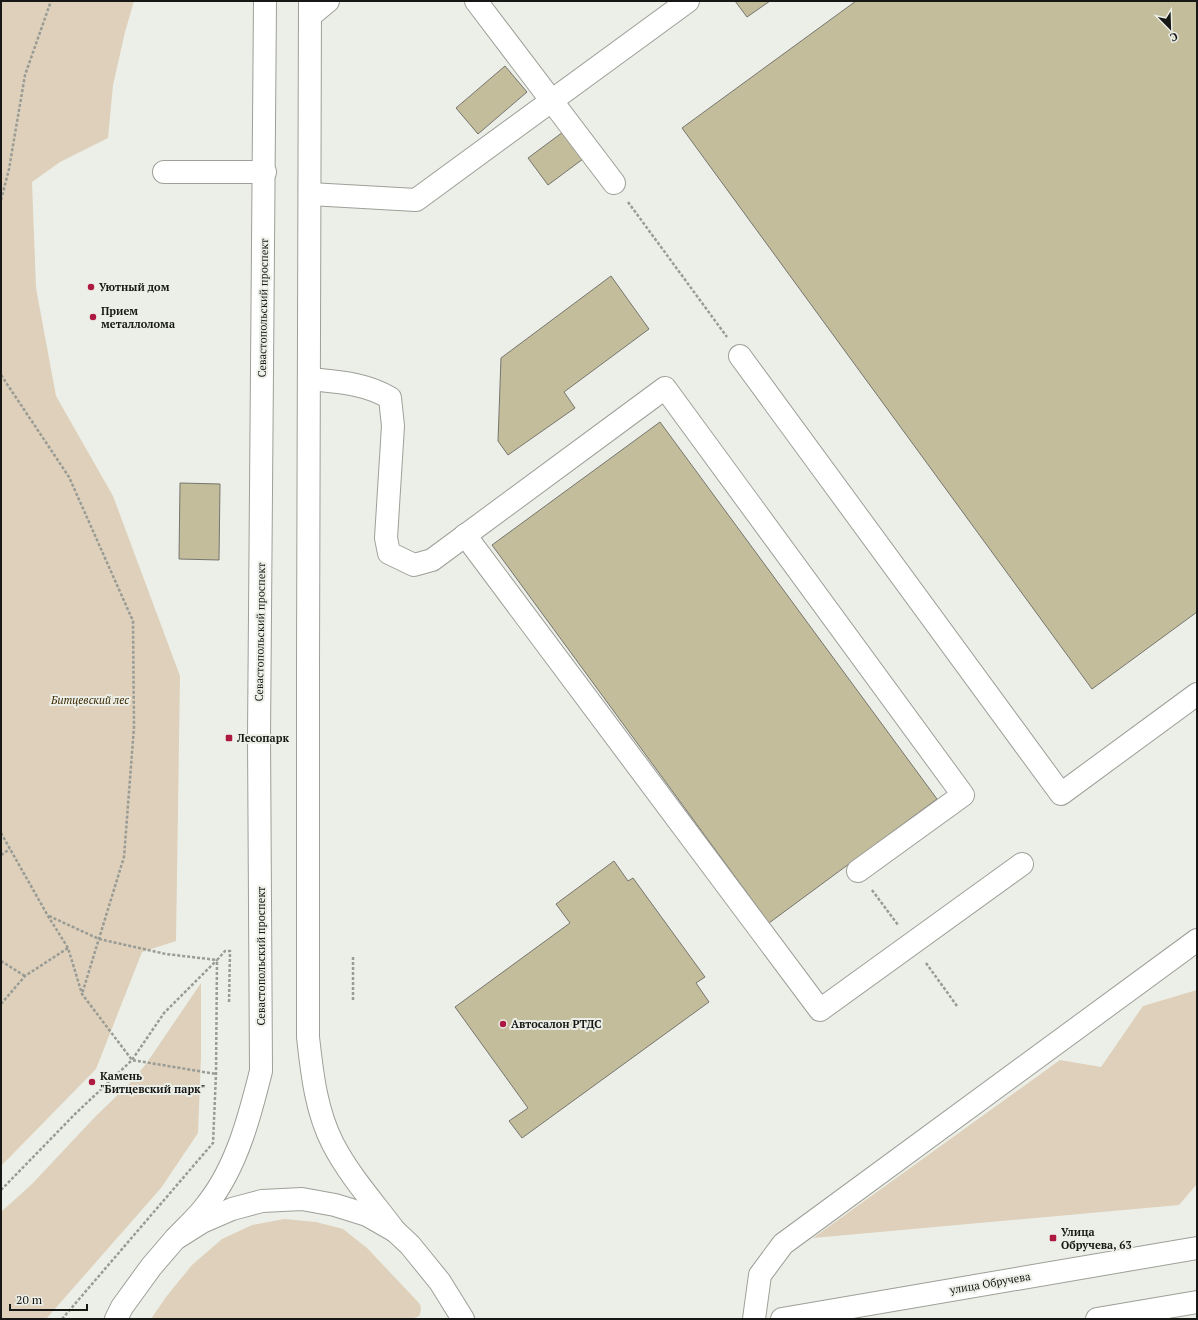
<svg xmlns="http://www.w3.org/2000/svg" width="1198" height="1320" font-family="'PT Serif',serif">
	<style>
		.green { fill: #ded0ba }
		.building { fill: #c3bd9c; stroke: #76756e }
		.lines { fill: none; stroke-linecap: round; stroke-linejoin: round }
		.minor-casing { stroke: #9d9f98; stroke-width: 24 }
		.major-casing { stroke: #9d9f98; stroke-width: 24 }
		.path { stroke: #999b95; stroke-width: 2.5; stroke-dasharray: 3 2; stroke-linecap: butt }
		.minor { stroke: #fff; stroke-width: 22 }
		.major { stroke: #fff; stroke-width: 22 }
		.poi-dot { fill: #ad1941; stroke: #ecefe7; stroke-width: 1.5 }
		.labels { text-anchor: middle; stroke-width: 4; stroke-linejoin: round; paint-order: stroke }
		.poi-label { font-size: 11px; font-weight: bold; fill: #171815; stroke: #ecefe7; text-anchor: start }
		.street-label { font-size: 11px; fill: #171815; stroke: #ecefe7 }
		.park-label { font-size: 11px; font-style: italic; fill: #3c2701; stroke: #ecefe7 }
	</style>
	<rect width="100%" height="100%" fill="#ecefe7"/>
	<g class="green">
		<polygon points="1,1 134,1 125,32 113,85 108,138 60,162 32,182 36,288 56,396 113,496 180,676 176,941 142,952 96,1069 1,1166"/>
		<polygon points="201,983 201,1057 198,1133 161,1188 46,1319 1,1319 1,1212 32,1184 94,1118 133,1080 146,1064"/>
		<polygon points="1197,990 1197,1184 1179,1205 813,1238 1060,1060 1101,1067 1143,1006"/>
		<path d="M284,1219L316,1222L343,1229L367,1248L419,1303C422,1308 421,1311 419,1316L412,1319H151L166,1297L192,1265L222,1239L252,1225Z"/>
	</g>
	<g class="building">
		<polygon points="735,1 770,1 747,17"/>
		<polygon points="856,1 1197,1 1197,612 1092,689 682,128"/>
		<polygon points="505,66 527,92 478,134 456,108"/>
		<polygon points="563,132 583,159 548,185 528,158"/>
		<polygon points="611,276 649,329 564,392 575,408 508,455 498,441 501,358"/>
		<polygon points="660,422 937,799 769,923 492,545"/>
		<polygon points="180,483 220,484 219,560 179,559"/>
		<polygon points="614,861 628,881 633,878 705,977 696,983 709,1002 522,1138 509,1121 528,1108 455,1007 570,923 556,904"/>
	</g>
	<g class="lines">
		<g class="minor-casing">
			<g id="minor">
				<polyline points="476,1 614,183"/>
				<polyline points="310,16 328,1"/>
				<polyline points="164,172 265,172"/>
				<polyline points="310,194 416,200 688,1"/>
				<polyline points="740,356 1061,794 1197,694"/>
				<path d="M310,379C338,382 365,383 390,398L393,426L386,538L389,553L414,565L432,560L665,388L963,795L858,871"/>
				<polyline points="465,535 820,1010 1022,864"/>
				<polyline points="754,1319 760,1275 783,1244 1197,940"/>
			</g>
		</g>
		<g class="major-casing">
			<g id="major">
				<path d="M310,1L308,663V1037C312,1073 316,1111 333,1144C349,1175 374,1203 395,1231"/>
				<path d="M175,1239C186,1227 199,1216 208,1203C237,1166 250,1115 261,1071L259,736L265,1"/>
				<polyline points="116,1319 122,1307 151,1267 175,1239 202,1222 232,1209 262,1201 302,1199 335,1205 367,1215 395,1231 410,1245 440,1282 463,1319"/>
				<polyline points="782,1319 1197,1248"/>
				<polyline points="1097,1319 1197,1302"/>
			</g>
		</g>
		<g class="path">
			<polyline points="1,200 9,169 25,75 51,1"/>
			<polyline points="628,202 727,337"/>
			<polyline points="1,375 69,477 133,621 134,727 124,857 82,994"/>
			<polyline points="1,833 48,916 68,948 82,994 132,1060 216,1074"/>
			<polyline points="1,855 10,849"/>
			<polyline points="872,890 898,925"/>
			<polyline points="49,916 99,939 166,954 217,960"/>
			<polyline points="353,957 353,1002"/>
			<polyline points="1,961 25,976"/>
			<polyline points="926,963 957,1006"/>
			<polyline points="1,1004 25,976 68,948"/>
			<polyline points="1,1190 74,1115 132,1060 164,1013 217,960"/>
			<polyline points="62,1319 213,1143 216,1074 217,960 225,951 230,951 229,1004"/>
		</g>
		<use href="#minor" class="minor"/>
		<use href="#major" class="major"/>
	</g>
	<g class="poi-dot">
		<circle cx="91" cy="287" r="4"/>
		<circle cx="93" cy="317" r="4"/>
		<rect x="225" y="734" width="8" height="8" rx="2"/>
		<circle cx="503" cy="1024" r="4"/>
		<circle cx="92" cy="1082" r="4"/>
		<rect x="1049" y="1234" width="8" height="8" rx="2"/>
	</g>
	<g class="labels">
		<g class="poi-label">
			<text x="99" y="291">Уютный дом</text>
			<text x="101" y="315">Прием<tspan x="101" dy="13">металлолома</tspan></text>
			<text x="237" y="742">Лесопарк</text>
			<text x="511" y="1028">Автосалон РТДС</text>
			<text x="100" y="1080">Камень<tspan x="100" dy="13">"Битцевский парк"</tspan></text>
			<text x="1061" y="1236">Улица<tspan x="1061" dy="13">Обручева, 63</tspan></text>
		</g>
		<g class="street-label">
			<text transform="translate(263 308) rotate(-89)" y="4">Севастопольский проспект</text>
			<text transform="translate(260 632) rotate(-89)" y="4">Севастопольский проспект</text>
			<text transform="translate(261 956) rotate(-90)" y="4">Севастопольский проспект</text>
			<text transform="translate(990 1283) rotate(-10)" y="4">улица Обручева</text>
		</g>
		<g class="park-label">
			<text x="90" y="704">Битцевский лес</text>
		</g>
	</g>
	<rect width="1198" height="1320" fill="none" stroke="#171815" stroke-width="4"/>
	<g transform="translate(1170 28) rotate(157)" stroke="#ecefe7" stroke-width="3" paint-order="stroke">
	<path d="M0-3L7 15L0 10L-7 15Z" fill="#171815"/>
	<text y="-6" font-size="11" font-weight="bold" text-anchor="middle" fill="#171815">С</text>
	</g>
	<path d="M10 1304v6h77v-6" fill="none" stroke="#171815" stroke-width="2"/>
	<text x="16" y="1304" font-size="12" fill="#171815" stroke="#ecefe7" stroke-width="3" paint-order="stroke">20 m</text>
</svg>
